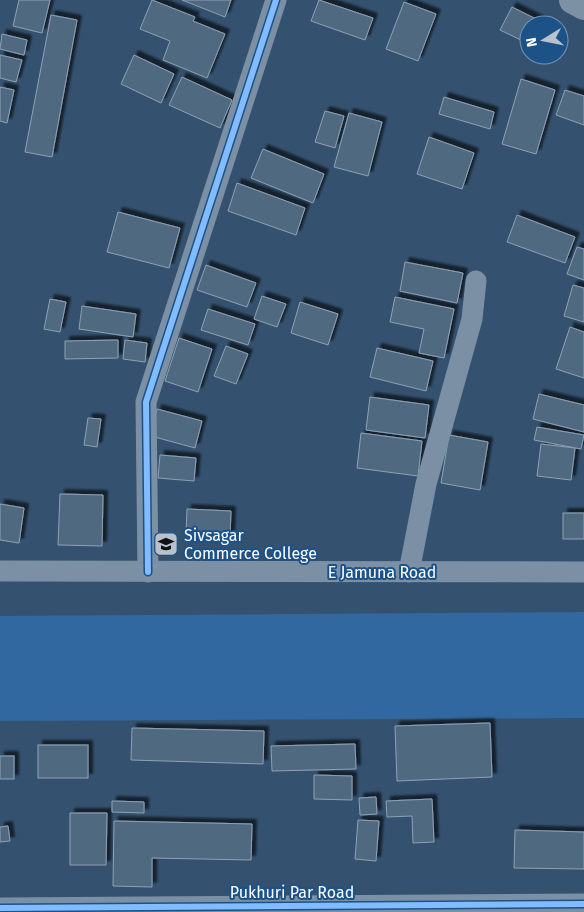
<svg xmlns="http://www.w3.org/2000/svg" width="584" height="912" font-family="'Fira Sans',sans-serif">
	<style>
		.green { fill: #30689f }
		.building { fill: #506980; stroke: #8fa1b3; filter: url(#shadow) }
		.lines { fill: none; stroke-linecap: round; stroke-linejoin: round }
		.minor { stroke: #7b90a5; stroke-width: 21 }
		.highway { stroke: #7c91a4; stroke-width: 28 }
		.cycleway-casing { stroke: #1c5288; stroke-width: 9 }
		.cycleway { stroke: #80bcff; stroke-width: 6 }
		.labels { text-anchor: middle; stroke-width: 4; stroke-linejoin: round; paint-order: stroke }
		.poi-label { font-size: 16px; fill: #fff; stroke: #1c5288; text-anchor: start }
		.street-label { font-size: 16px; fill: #fff; stroke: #1c5288 }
	</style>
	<defs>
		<filter id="shadow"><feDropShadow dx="4.5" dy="-4.5" stdDeviation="1" flood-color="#0009"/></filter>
	</defs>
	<rect width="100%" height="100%" fill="#345270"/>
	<polygon class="green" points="584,612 584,718 0,721 0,616"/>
	<g class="building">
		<polygon points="19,0 50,0 42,33 13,26"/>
		<polygon points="152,0 195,17 193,21 225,34 207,78 163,60 170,41 140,29"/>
		<polygon points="182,0 231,0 225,17"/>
		<polygon points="319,0 373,18 365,40 311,21"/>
		<polygon points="404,2 436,14 418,61 386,49"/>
		<polygon points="512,7 548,25 529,25 529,44 500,30"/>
		<polygon points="51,15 77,20 52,157 25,152"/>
		<polygon points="2,34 27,40 24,55 0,49"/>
		<polygon points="0,55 22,60 16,82 0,78"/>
		<polygon points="134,55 174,74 161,103 121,84"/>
		<polygon points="182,77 232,100 220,128 169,105"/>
		<polygon points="521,79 555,90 536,154 502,144"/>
		<polygon points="0,87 14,90 7,123 0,121"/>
		<polygon points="565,90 584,96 584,125 556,115"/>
		<polygon points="444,97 494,112 490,129 439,114"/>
		<polygon points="325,111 344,116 335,148 315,142"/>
		<polygon points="349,113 382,122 368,176 334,167"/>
		<polygon points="429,137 474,153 462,189 417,174"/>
		<polygon points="263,149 324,174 313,203 251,178"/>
		<polygon points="237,183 305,208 296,235 228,211"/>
		<polygon points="118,212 180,228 169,268 107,252"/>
		<polygon points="517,215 575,237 565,263 507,242"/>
		<polygon points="577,247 584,249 584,280 567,274"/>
		<polygon points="405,262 463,273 457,303 400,291"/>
		<polygon points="206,265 256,283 247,307 197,290"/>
		<polygon points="573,285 584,288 584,322 564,316"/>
		<polygon points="262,296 286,304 277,327 254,319"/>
		<polygon points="395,297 454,309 444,358 419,353 424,329 390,322"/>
		<polygon points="50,299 66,302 60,332 44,329"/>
		<polygon points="300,302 338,314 328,345 291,333"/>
		<polygon points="82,306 136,314 133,337 79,329"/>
		<polygon points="208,309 255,324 248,345 201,330"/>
		<polygon points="570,327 584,332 584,378 556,369"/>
		<polygon points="179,338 212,349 198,392 165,381"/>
		<polygon points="118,340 118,358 65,359 65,341"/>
		<polygon points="125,340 147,343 145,362 123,359"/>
		<polygon points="226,346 248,354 236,384 214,376"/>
		<polygon points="377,348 433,361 426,391 370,377"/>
		<polygon points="539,394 584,405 584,432 533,419"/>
		<polygon points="370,397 429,405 425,438 366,430"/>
		<polygon points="157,409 202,421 195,448 151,436"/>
		<polygon points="88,418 101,419 97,447 84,445"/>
		<polygon points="537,427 584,435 581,449 534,440"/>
		<polygon points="361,433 422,441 418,476 357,468"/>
		<polygon points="449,435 488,442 480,490 441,483"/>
		<polygon points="541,444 575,448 571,480 537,476"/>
		<polygon points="160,455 196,458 194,481 158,478"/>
		<polygon points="60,494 103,495 102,546 58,545"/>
		<polygon points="0,504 24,508 19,543 0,540"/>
		<polygon points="187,509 231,511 230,536 186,534"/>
		<rect x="563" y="513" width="21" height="26"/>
		<polygon points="490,723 492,777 397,781 395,726"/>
		<polygon points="132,728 264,731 263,764 131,760"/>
		<polygon points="355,744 356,769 272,771 271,746"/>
		<rect x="38" y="745" width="50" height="33"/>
		<rect x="0" y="756" width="14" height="23"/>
		<polygon points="314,775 352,776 352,800 314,799"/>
		<polygon points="376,797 377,814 360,815 359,798"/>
		<polygon points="432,799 434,842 413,843 412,816 387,817 386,801"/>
		<polygon points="112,801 144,802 144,813 112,812"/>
		<polygon points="70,813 107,813 106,865 70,865"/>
		<polygon points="358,820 379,821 376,861 355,859"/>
		<polygon points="114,821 252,824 251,860 152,858 152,887 113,886"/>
		<polygon points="8,826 10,841 0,842 0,827"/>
		<polygon points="515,830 584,832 584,869 514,868"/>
	</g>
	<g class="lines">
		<g class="minor">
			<polyline points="0,571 584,572"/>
			<polyline points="148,572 146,402 276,0"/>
			<polyline points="409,572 426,484 472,319 476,281"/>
			<polyline points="0,908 584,904"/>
		</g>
		<polyline class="highway" points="573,0 584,6"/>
		<g class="cycleway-casing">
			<g id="cycleway">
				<polyline points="148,572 146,402 276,0"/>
				<polyline points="0,908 584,904"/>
			</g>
		</g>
		<use href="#cycleway" class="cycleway"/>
	</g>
	<defs>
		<g id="school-square" transform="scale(1.25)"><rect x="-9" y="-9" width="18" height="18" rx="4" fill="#b8c2cd" stroke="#1c5288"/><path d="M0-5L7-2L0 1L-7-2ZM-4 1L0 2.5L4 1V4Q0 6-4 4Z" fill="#111"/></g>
	</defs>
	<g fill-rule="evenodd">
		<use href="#school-square" x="166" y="544"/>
	</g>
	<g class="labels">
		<g class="poi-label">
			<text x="184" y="541">Sivsagar<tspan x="184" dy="18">Commerce College</tspan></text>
		</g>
		<g class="street-label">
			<text x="382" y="578">E Jamuna Road</text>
			<text x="292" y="898">Pukhuri Par Road</text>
		</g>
	</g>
	<g transform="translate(544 40) rotate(260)"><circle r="24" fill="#1c5288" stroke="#7797b8"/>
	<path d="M0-4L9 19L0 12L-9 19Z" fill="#b8c2cd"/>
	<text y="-8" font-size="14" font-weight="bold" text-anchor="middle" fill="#ffffff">N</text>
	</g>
</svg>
